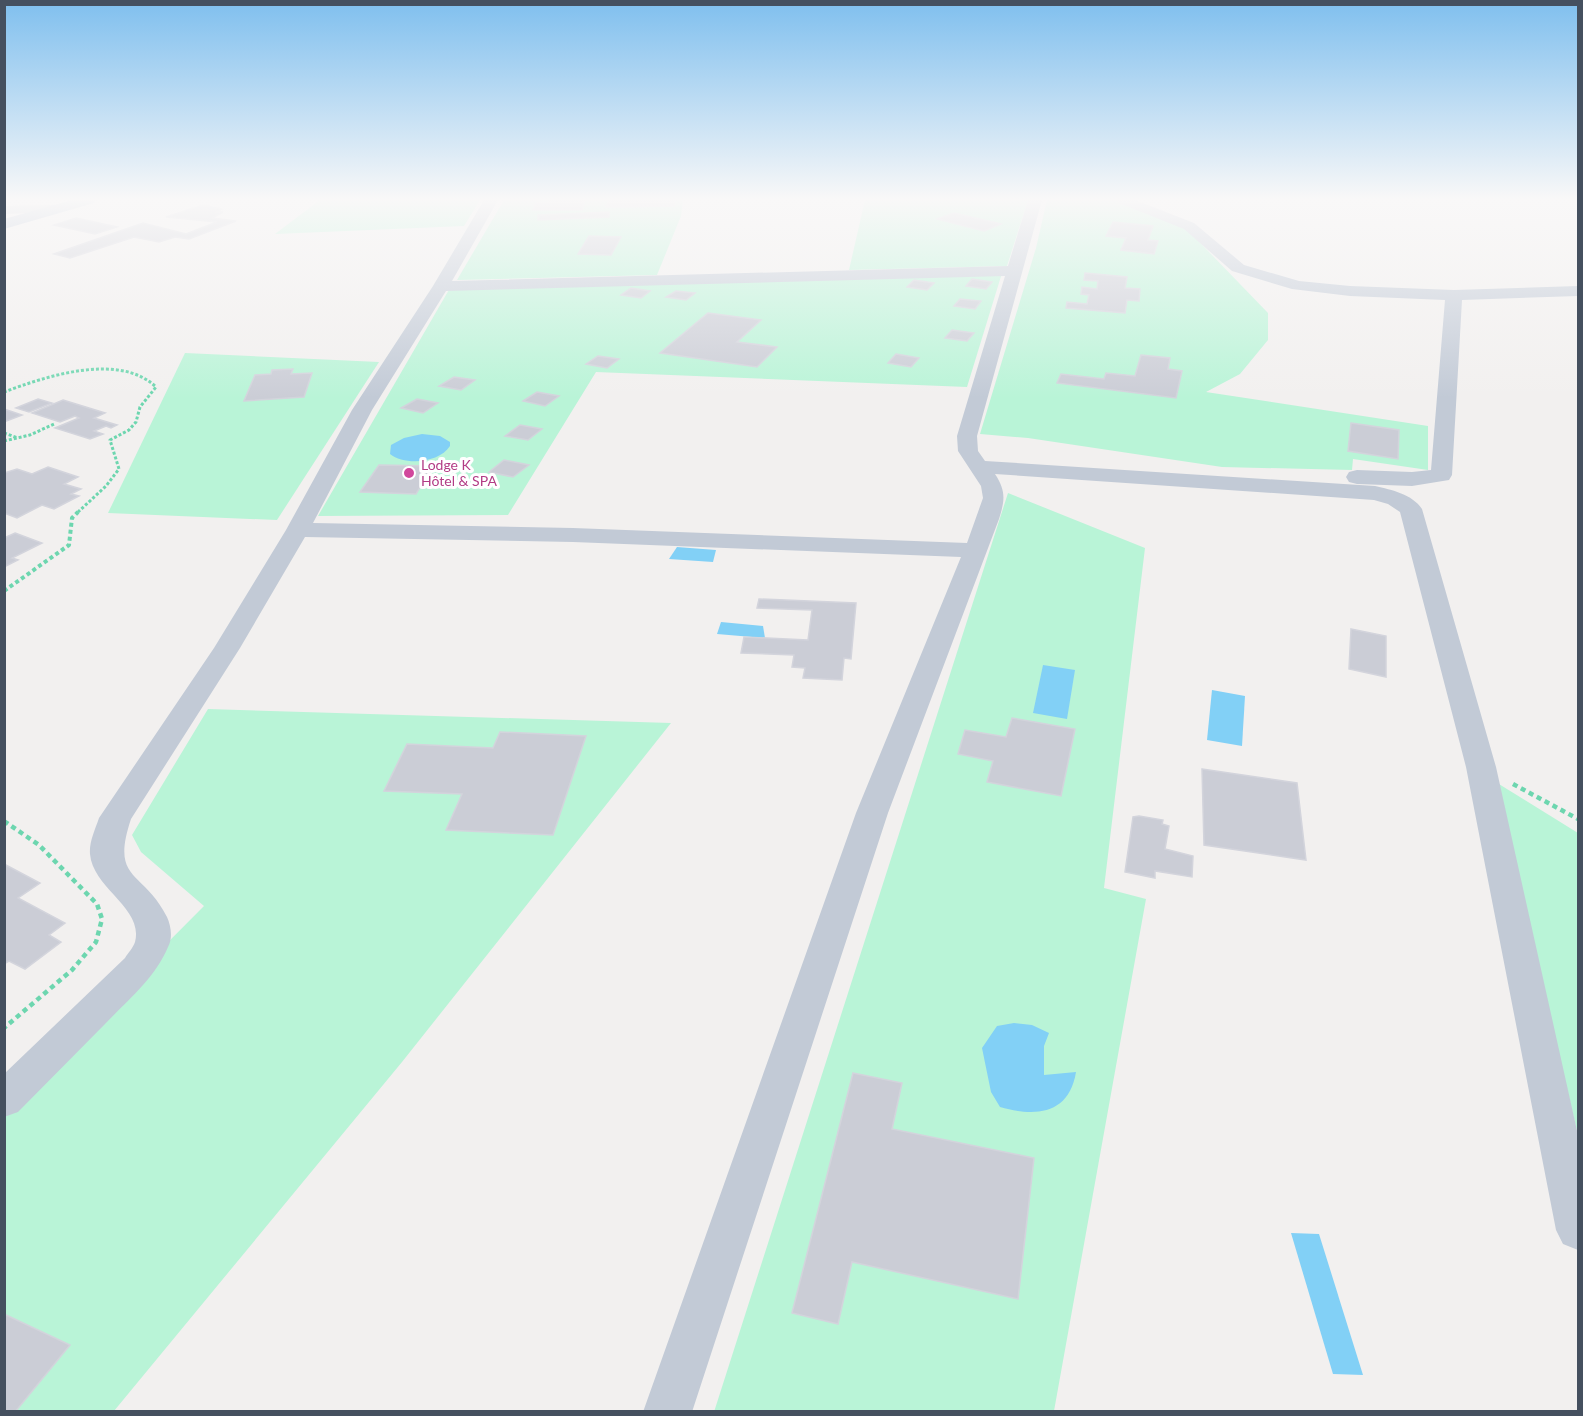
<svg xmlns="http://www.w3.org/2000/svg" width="1583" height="1416" font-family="Lato,sans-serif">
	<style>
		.green { fill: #b9f4d7 }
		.water { fill: #82d0f6 }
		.building { fill: #cbcdd6; stroke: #d3d4dc; stroke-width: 1.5 }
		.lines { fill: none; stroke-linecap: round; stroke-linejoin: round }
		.path-far2 { stroke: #6dd6af; stroke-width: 3; stroke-dasharray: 3 2; stroke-linecap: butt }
		.path-far1 { stroke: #6dd6af; stroke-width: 4; stroke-dasharray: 4 3; stroke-linecap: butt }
		.path { stroke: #6dd6af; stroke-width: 4.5; stroke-dasharray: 5 4; stroke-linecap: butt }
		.minor { fill: #c2cad6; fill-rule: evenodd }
		.major { fill: #acbbd1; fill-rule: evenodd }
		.hotel-dot { fill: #d1479c; stroke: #fff; stroke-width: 2 }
		.labels { text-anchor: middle; stroke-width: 6; stroke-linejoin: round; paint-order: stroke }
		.far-hotel-label { font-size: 14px; fill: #b23c85; stroke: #fff; text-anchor: start }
	</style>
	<rect width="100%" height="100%" fill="#f2f0ef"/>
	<g class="green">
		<polygon points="320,200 480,200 464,226 275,234"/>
		<polygon points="504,200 683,200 681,216 657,275 457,280"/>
		<polygon points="865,200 1028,200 1007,266 849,270"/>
		<polygon points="1047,200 1116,200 1181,223 1268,313 1268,340 1240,374 1206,392 1428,426 1428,470 1353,459 1352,470 1222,467 1028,438 980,434 1036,248"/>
		<polygon points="1002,273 967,387 596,372 508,515 318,516 450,288"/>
		<polygon points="185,353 379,362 277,520 108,513"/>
		<polygon points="1008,493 1145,548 1104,888 1146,899 1054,1411 714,1412"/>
		<polygon points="208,709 671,723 402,1062 114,1411 5,1412 5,1106 204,906 141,852 132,835"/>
		<polygon points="1494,781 1578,833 1578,1135"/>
	</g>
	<g class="water">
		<path d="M422,434L440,436L450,442V446C439,463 405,466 390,454L391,445L404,438Z"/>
		<polygon points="677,547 716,550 713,562 669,559"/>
		<polygon points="721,622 763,626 765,638 717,634"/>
		<polygon points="1043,665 1075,670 1067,719 1033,713"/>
		<polygon points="1212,690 1245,696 1242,746 1207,740"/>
		<path d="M1014,1023L1032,1025L1049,1033L1044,1046V1075L1076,1072C1069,1115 1035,1117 1000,1107L991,1092L982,1048L997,1026Z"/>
		<polygon points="1291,1233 1319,1234 1363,1375 1333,1374"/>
	</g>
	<g class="building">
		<polygon points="549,200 585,200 582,210 533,210 536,203 548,203"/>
		<polygon points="609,200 675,200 674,206 606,207"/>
		<polygon points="203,205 222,209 217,212 223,212 212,218 236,221 189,239 175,237 159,242 134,237 70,258 54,254 143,223 186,234 217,222 166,217"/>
		<polygon points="609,212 609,217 538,220 538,215"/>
		<polygon points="954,213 1001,224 984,231 937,219"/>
		<polygon points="76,218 117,227 95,234 54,225"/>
		<polygon points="1113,222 1153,226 1148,240 1158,241 1154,254 1121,250 1126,238 1106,236"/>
		<polygon points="589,236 621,237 611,255 578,254"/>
		<polygon points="1085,273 1127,277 1125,288 1140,289 1139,301 1127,300 1125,313 1066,308 1067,302 1087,304 1089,295 1081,294 1082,287 1097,289 1098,281 1084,280"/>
		<polygon points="972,279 992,282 986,289 966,286"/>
		<polygon points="914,280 934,283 927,290 907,287"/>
		<polygon points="631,288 650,291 641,298 621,295"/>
		<polygon points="676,291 695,293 686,300 666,297"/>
		<polygon points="960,299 981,301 975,309 954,306"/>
		<polygon points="708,313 761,320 737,342 777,347 757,367 660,353"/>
		<polygon points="952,330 974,333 967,341 945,338"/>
		<polygon points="896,354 919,358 911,367 888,363"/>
		<polygon points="1141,355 1170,358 1168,369 1182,371 1176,398 1057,383 1061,374 1104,379 1106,373 1135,376"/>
		<polygon points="598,356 619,359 607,368 586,364"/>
		<polygon points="293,369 291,374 312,373 304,397 244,401 255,375 271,374 272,370"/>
		<polygon points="454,377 475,380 461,390 439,386"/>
		<polygon points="537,392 559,396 545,406 523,401"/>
		<polygon points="38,399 52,403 29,412 16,408"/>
		<polygon points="417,399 438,403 423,413 401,408"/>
		<polygon points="63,400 105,413 94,418 117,425 111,428 106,426 94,431 103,434 90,439 55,428 79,418 75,416 60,422 32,413"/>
		<polygon points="4,409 22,415 4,422"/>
		<polygon points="1351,423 1399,430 1398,459 1348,451"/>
		<polygon points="520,425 542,429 528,440 505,436"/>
		<polygon points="504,460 529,465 513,477 489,472"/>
		<polygon points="379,465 433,466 416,494 360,492"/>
		<polygon points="48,467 78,477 64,484 81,489 71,494 79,496 54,509 42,505 17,518 4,513 4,473 17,469 32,474"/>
		<polygon points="15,533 42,543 12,558 18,560 4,567 4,538"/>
		<polygon points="759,599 856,603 851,659 844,658 842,680 803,678 805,668 792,667 794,655 741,653 744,637 808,640 812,610 757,608"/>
		<polygon points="1351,629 1386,636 1386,677 1349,669"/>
		<polygon points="1012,718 1075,729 1061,796 987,782 993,761 958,754 965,730 1006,737"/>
		<polygon points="500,732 586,736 553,835 446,830 462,794 384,791 407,744 493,748"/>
		<polygon points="1202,769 1297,783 1306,860 1204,845"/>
		<polygon points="1139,816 1163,820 1162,824 1169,826 1165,849 1193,856 1192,877 1155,871 1155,878 1125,872 1133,817"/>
		<polygon points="4,864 40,883 18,898 65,923 49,935 61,942 25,969 9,961 4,964"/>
		<polygon points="853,1073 902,1083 892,1129 1034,1158 1018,1299 852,1262 838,1324 792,1313"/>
		<polygon points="4,1314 70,1345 15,1412 4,1412"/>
	</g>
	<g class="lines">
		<g class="path-far2">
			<path d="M4,392C47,376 119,352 156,387L140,407L136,422L129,430L110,440L119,469L106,486L77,513"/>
			<polyline points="4,433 18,438"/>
			<polyline points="4,441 30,435 54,424"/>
		</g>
		<polyline class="path-far1" points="4,591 69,545 72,518 78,512"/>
		<g class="path">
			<polyline points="1513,784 1578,819"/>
			<polyline points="4,821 39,845 97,904 102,919 96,942 72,970 4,1028"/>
		</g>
		<g class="minor">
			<path d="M484,200H498L452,281L1008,266L1028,200H1042L977,436L978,451L985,461L1375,486C1392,490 1412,494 1422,509L1496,767L1578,1135V1250L1563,1244L1556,1230L1466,767L1400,512L1388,504L1374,500L995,474C1006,491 1005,500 999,519L888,813L692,1412H643L856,813L961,557L573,542L305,537L240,648L131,819C110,882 143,869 167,917C171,926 173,938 168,947C155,978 128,1000 105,1024C76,1053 47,1083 18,1112L4,1117V1074L125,958C128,953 133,948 135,942C144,908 93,889 90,854C89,842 95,830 99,818L214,648L286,530L352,410L433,286ZM1005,276L957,436L958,451L981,486L983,498L967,543L573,528L313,523L372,410L446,291Z"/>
			<polygon points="1117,200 1135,200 1194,223 1244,265 1299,281 1350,286 1454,290 1578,286 1578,296 1462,300 1452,475 1449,480 1412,486 1357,484 1349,482 1346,477 1349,472 1357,470 1412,472 1431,470 1445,300 1350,296 1292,289 1232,271 1184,229 1119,203"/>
			<polygon points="55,205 60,206 62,209 60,212 4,214 4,206"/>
		</g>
		<polygon class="major" points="72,200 96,200 94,203 4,229 4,219"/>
	</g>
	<linearGradient id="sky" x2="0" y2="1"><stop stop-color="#7fbfee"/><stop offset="0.5" stop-color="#f9f8f8"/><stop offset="1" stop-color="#f9f8f8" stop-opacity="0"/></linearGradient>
	<rect width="1583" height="398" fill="url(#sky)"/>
	<circle class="hotel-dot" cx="409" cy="473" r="6"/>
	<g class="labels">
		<g class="far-hotel-label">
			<text x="421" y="470">Lodge K<tspan x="421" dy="16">Hôtel &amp; SPA</tspan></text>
		</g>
	</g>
	<rect width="1583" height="1416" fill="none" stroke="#45505f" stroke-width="12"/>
</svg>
